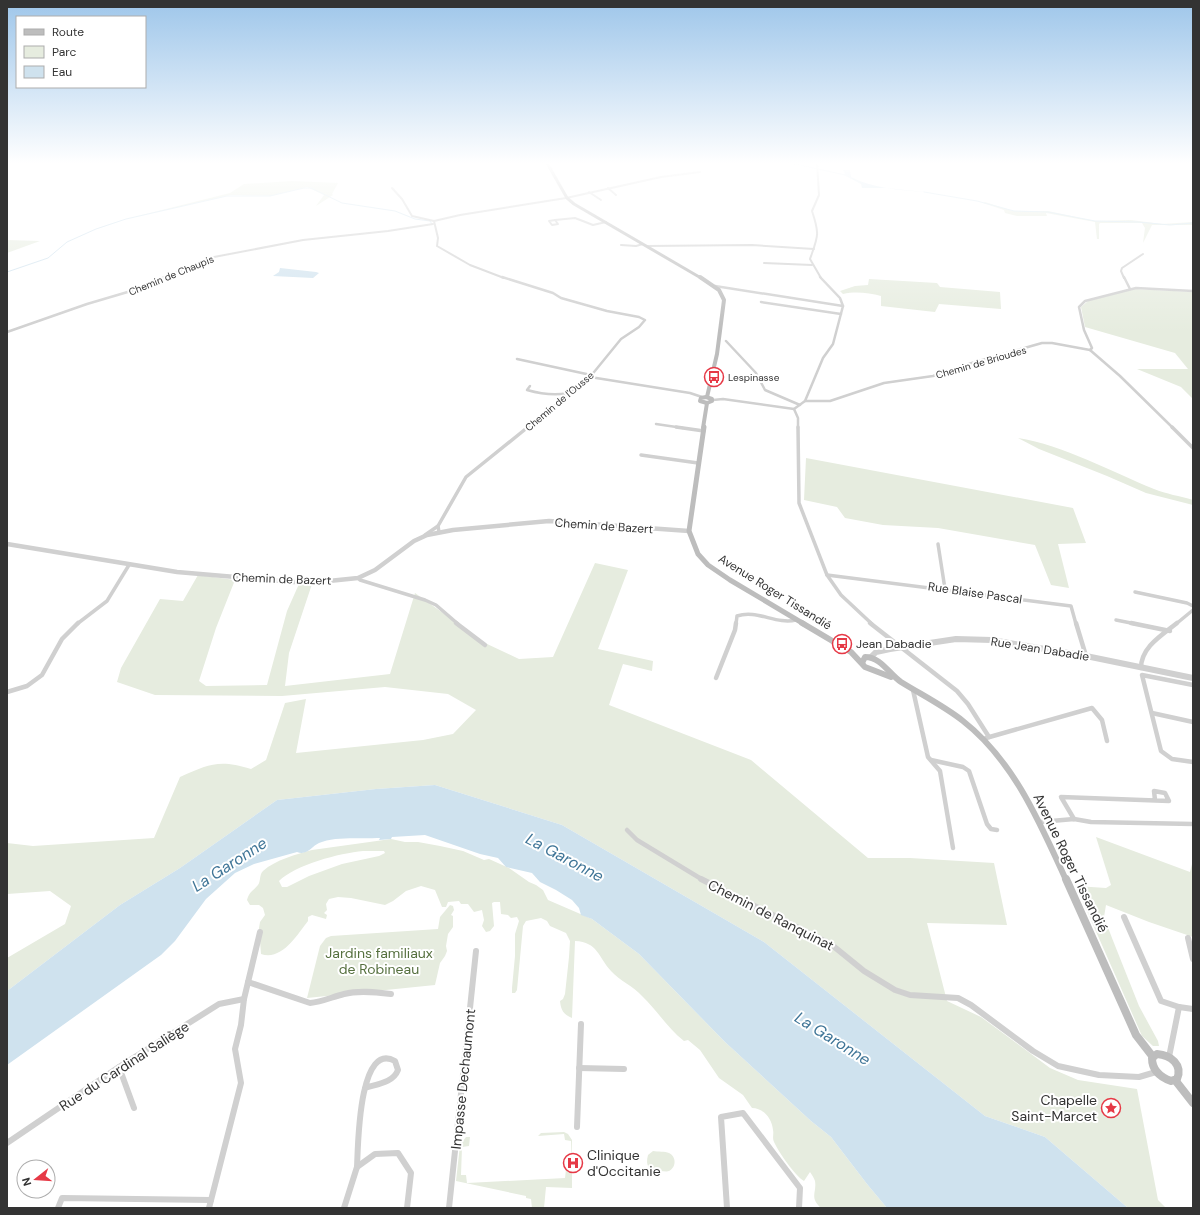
<svg xmlns="http://www.w3.org/2000/svg" width="1200" height="1215" font-family="'DM Sans',sans-serif">
	<style>
		.green { fill: #e6ecdf; fill-rule: evenodd }
		.water { fill: #cfe2ee }
		.lines { fill: none; stroke-linecap: round; stroke-linejoin: round }
		.stream { stroke: #cfe2ee; stroke-width: 1 }
		.minor-far4 { stroke: #d0d0d0; stroke-width: 2 }
		.minor-far3 { stroke: #d0d0d0; stroke-width: 2.5 }
		.minor-far2 { stroke: #d0d0d0; stroke-width: 3.5 }
		.minor-far1 { stroke: #d0d0d0; stroke-width: 4.5 }
		.minor { stroke: #d0d0d0; stroke-width: 6 }
		.tertiary-far1 { stroke: #d0d0d0; stroke-width: 4.5 }
		.tertiary { stroke: #d0d0d0; stroke-width: 6 }
		.secondary-far4 { stroke: #bdbdbd; stroke-width: 3 }
		.secondary-far3 { stroke: #bdbdbd; stroke-width: 4 }
		.secondary-far2 { stroke: #bdbdbd; stroke-width: 5 }
		.secondary-far1 { stroke: #bdbdbd; stroke-width: 6 }
		.secondary { stroke: #bdbdbd; stroke-width: 8 }
		.labels { text-anchor: middle; stroke-width: 4; stroke-linejoin: round; paint-order: stroke }
		.far-street-label { font-size: 10px; fill: #333; stroke: #fff }
		.far-poi-label { font-size: 10px; fill: #333; stroke: #fff; text-anchor: start }
		.street-label { font-size: 12px; fill: #333; stroke: #fff }
		.poi-label { font-size: 12px; fill: #333; stroke: #fff; text-anchor: start }
		.near-street-label { font-size: 14px; fill: #333; stroke: #fff }
		.near-park-label { font-size: 14px; fill: #56703f; stroke: #fff }
		.near-poi-label { font-size: 14px; fill: #333; stroke: #fff; text-anchor: end }
		.near-water-label { font-size: 16px; font-style: italic; fill: #3f7597; stroke: #fff }
	</style>
	<rect width="100%" height="100%" fill="#fff"/>
	<g class="green">
		<polygon points="292,181 338,183 332,194 333,195 316,206 324,195 307,187 271,196 231,195 134,217 230,193 244,184"/>
		<polygon points="985,202 1013,211 1048,211 1095,221 1131,220 1162,224 1193,222 1193,225 1152,225 1143,243 1145,228 1142,223 1100,223 1099,224 1099,239 1097,239 1095,222 1046,213 1047,216 1017,216 1005,213 1004,210 983,203"/>
		<polygon points="7,240 40,241 7,253"/>
		<path d="M869,279L937,283L940,287L1000,292L1001,309L939,304L935,312L881,306V296C869,293 856,291 843,294L840,291L855,286L868,285Z"/>
		<polygon points="1134,289 1193,292 1193,399 1181,387 1137,369 1188,369 1175,353 1085,327 1081,307 1088,301"/>
		<path d="M1018,438C1063,445 1112,472 1154,489C1166,494 1180,496 1193,500V505L1146,493L1107,476L1039,449Z"/>
		<polygon points="806,458 1073,508 1086,543 1058,544 1069,588 1051,585 1035,545 938,528 883,525 845,518 837,507 804,500"/>
		<path d="M595,563L628,570L598,649L653,661L652,671L623,664L609,705L751,760L868,858H910L994,863L1007,925L927,923L947,1001L981,1017L1050,1068L1078,1080L1137,1089L1158,1200L1166,1208H1128L1045,1137L985,1116L764,942L562,825L435,785L376,789L277,800L180,868L120,905L7,991V958L65,924L71,906L50,891L7,894V843L33,846L154,838L180,777C209,764 219,759 251,769L266,760L285,703L306,699L296,753L423,740L453,734L476,710L448,694L385,687L282,696L155,695L117,682L121,668L160,599L183,601L198,575L235,580L216,628L199,681L206,686L267,685L287,611L299,584H312L289,653L285,686L390,674L415,593L485,643L519,659L553,657Z"/>
		<polygon points="1096,837 1190,872 1193,860 1193,937 1149,922 1106,905 1104,917 1112,938 1139,1006 1158,1041 1159,1046 1153,1046 1142,1036 1076,886 1106,888 1111,885"/>
		<path d="M391,839L405,842H418L440,846L463,851L484,860L489,859L509,868L529,882L536,885L543,890L548,900L592,919L639,954L725,1042L811,1121L831,1137L867,1184L887,1208H821C809,1197 817,1193 815,1181C814,1178 812,1175 810,1172L804,1181C795,1176 778,1151 774,1142C772,1138 774,1134 773,1130C772,1118 763,1108 752,1108L743,1095L719,1078L700,1050L688,1040L684,1041C668,1029 657,1010 642,996C633,986 620,981 611,971C598,957 598,942 575,941L572,1018C563,1014 561,1010 560,1001L563,999L565,994L569,957L570,941L566,933L550,926L547,921L541,918L526,921L523,926L517,990L515,993H512V988L515,956V934L519,921L517,917L511,918L508,915L501,914L500,902H494L492,903L494,926L490,931L486,932L482,926L484,920L482,910L474,912L468,904H461L459,901L448,902L446,907H442L435,890L421,886L406,891L393,901L385,905L351,898L338,897L329,899L326,904L327,910L324,913L327,915L326,919L312,915L308,917V921C297,935 282,961 261,954L259,928L260,922L265,915L263,908L259,905H250L247,900C249,892 253,891 258,885C261,881 259,875 263,871C275,860 297,854 312,850ZM363,851H384L385,853L379,856L342,864L309,876L287,887H282L279,881C295,865 340,853 363,851Z"/>
		<polygon points="450,905 453,906 454,910 451,915 453,916 453,927 448,934 446,946 447,951 445,956 440,963 435,985 307,998 320,946 326,938 331,936 438,929 440,917"/>
		<polygon points="564,1132 568,1134 572,1140 572,1188 546,1187 544,1208 532,1208 531,1199 526,1198 526,1196 456,1181 460,1145 466,1137 470,1137 469,1146 462,1147 461,1175 466,1175 467,1183 565,1178 566,1169 572,1169 571,1141 565,1140 564,1134 538,1136 541,1133"/>
		<path d="M653,1151C658,1152 665,1151 669,1153C676,1156 677,1167 669,1171C667,1172 663,1171 660,1171C649,1171 645,1166 648,1155Z"/>
	</g>
	<g class="water">
		<path d="M843,170H850L851,177C876,190 906,190 934,193L886,188H862L861,184L844,175L845,174Z"/>
		<polygon points="280,268 316,272 319,273 313,278 273,276 279,272"/>
		<path d="M435,785L562,825L764,942L985,1116L1045,1137L1128,1208H887L867,1184L831,1137L811,1121L725,1042L639,954L592,919L581,915L579,908L572,900L556,890L540,882L532,873L506,867L498,858L480,854L425,835L392,837L391,839L379,840L380,838H377C360,839 334,836 319,843C312,846 307,856 297,852L254,864L235,873L206,899L175,941L161,955L7,1065V991L120,905L180,868L277,800L376,789Z"/>
	</g>
	<g class="lines">
		<g class="stream">
			<polyline points="791,163 845,175"/>
			<polyline points="924,192 977,201 1014,211 1048,212 1095,221 1138,222 1170,225 1193,223"/>
			<polyline points="7,272 48,258 67,242 96,229 126,219 227,196 270,196 304,188 311,188 342,203 395,211 415,219 430,221 432,224"/>
		</g>
		<g class="minor-far4">
			<path d="M817,163L819,195L812,211C820,235 818,236 810,259L821,278"/>
			<polyline points="392,188 402,199 412,216 434,221 460,215 566,198 661,177 700,172"/>
			<polyline points="608,188 616,195"/>
			<polyline points="589,192 601,200"/>
			<polygon points="555,220 558,224 552,225 549,221"/>
			<polyline points="555,220 575,218 593,225 606,222"/>
			<polyline points="434,221 438,238 437,246 470,265 504,278"/>
			<polyline points="621,245 636,246 643,244"/>
			<polyline points="647,246 752,245 814,249"/>
			<polyline points="764,263 812,265"/>
			<polyline points="163,278 214,257 303,240 388,231 433,224"/>
			<polyline points="1124,278 1121,271 1122,268 1143,254"/>
		</g>
		<g class="minor-far3">
			<polyline points="502,277 553,293 561,298 607,311 639,317 645,320 639,327 621,339 590,377 527,428"/>
			<polyline points="1124,277 1130,289"/>
			<polyline points="715,286 843,306"/>
			<polyline points="761,302 841,314"/>
			<polyline points="7,332 87,304 131,291 165,277"/>
			<polyline points="726,341 756,373 765,390 800,405"/>
			<polyline points="1090,350 1120,376 1173,428"/>
			<polyline points="517,359 591,375"/>
			<polyline points="590,377 690,393 702,397"/>
			<path d="M530,386L527,390C541,394 554,396 568,393"/>
			<polyline points="713,400 723,399 794,409 805,401 830,401 884,383 933,376 975,362 1042,343 1052,343 1090,350 1092,348 1084,330 1079,307 1085,301 1136,288 1193,291"/>
			<polyline points="805,401 823,358 833,344 843,306 840,298 820,277"/>
			<polyline points="794,409 798,418 798,428"/>
			<polyline points="656,424 683,428"/>
		</g>
		<g class="minor-far2">
			<polyline points="676,427 704,431"/>
			<polyline points="798,427 799,503 827,575 841,595 872,624"/>
			<polyline points="1172,427 1193,448"/>
			<polyline points="641,455 698,463"/>
			<polyline points="439,532 438,526 466,477 528,427"/>
			<polyline points="425,535 438,526"/>
			<polyline points="938,544 945,589"/>
			<polyline points="827,575 1071,606 1076,624"/>
			<polyline points="358,578 360,580 425,600 436,605 458,624"/>
			<polyline points="1135,592 1187,603 1193,606"/>
			<polyline points="1116,620 1136,624"/>
			<polyline points="77,624 107,601 129,565"/>
			<path d="M736,624L737,616C757,609 776,625 796,620"/>
			<polyline points="1176,624 1193,610"/>
		</g>
		<g class="minor-far1">
			<polyline points="456,623 485,645"/>
			<polyline points="870,623 957,691 968,704 989,737"/>
			<polyline points="1076,623 1086,656"/>
			<polyline points="1131,623 1170,631"/>
			<path d="M1141,668C1141,647 1162,635 1177,623"/>
			<polyline points="716,678 735,630 736,623"/>
			<polyline points="1193,685 1142,675 1161,751 1172,759 1193,762"/>
			<polyline points="913,690 928,757 940,771 953,848"/>
			<polyline points="7,692 27,686 42,675 62,639 78,623"/>
			<polyline points="1152,713 1193,722"/>
			<polyline points="986,738 1092,708 1102,720 1107,741"/>
			<polyline points="931,760 963,767 969,771 987,824 991,829 997,830"/>
			<polyline points="1074,819 1061,797 1169,801 1165,793 1154,791 1155,800"/>
			<polyline points="1040,822 1074,819 1091,822 1193,824"/>
			<polyline points="627,830 637,840 703,880"/>
		</g>
		<g class="minor">
			<polyline points="701,879 832,945 864,971 895,990 910,995 958,998 971,1005 1033,1051 1058,1066 1099,1075 1139,1077 1156,1072"/>
			<polyline points="1124,917 1161,1001 1179,1007 1193,1009"/>
			<polyline points="1188,938 1193,959"/>
			<path d="M248,982L310,1003C322,1002 332,997 344,994C359,990 376,992 391,994"/>
			<polyline points="1169,1057 1179,1007"/>
			<polyline points="119,1067 134,1108"/>
			<polyline points="579,1068 624,1069"/>
			<polyline points="577,1127 581,1024"/>
			<polyline points="7,1143 119,1067 219,1004 244,999"/>
			<path d="M357,1167C358,1150 358,1040 395,1061L398,1070C393,1083 377,1084 365,1088"/>
			<polyline points="58,1208 62,1198 211,1200"/>
			<polyline points="209,1208 241,1083 235,1049 241,1025 244,999 260,932"/>
			<polyline points="344,1208 357,1167 375,1154 398,1153 411,1173 407,1208"/>
			<polyline points="449,1208 476,951"/>
			<polyline points="727,1208 721,1117 743,1113 800,1188 799,1208"/>
		</g>
		<polyline class="tertiary-far1" points="7,544 177,572 293,582 319,582 358,578 375,570 414,541 427,535 453,530 549,521 689,531"/>
		<polyline class="tertiary" points="871,657 876,652 890,649 956,639 992,640 1086,656 1193,678"/>
		<polyline class="secondary-far4" points="547,163 567,198 574,204 701,278"/>
		<g class="secondary-far3">
			<polyline points="700,277 719,290 724,300 717,354 707,397"/>
			<polygon points="706,397 712,399 712,401 707,403 700,401 701,398"/>
			<polyline points="703,428 707,403"/>
		</g>
		<polyline class="secondary-far2" points="704,427 689,531 698,554 708,565 730,580 804,624"/>
		<g class="secondary-far1">
			<polyline points="802,623 851,652 865,667 891,677"/>
			<path d="M862,663L865,657C881,657 889,674 901,682C922,695 944,706 963,721C1014,761 1040,823 1066,880"/>
		</g>
		<g class="secondary">
			<polyline points="1066,879 1136,1035 1153,1057"/>
			<path d="M1157,1054C1171,1055 1183,1065 1177,1079L1171,1081C1160,1077 1152,1070 1152,1058Z"/>
			<polyline points="1175,1080 1193,1103"/>
		</g>
	</g>
	<linearGradient id="sky" x2="0" y2="1"><stop stop-color="#9ec6ea"/><stop offset="0.49" stop-color="#fff"/><stop offset="1" stop-color="#fff" stop-opacity="0"/></linearGradient>
	<rect width="1200" height="333" fill="url(#sky)"/>
	<defs>
		<g id="bus-ring" transform="scale(1)"><circle r="9.5" fill="#fff" stroke="#e63946" stroke-width="1.5"/><path d="M-5-6H5V4H4V6H2V4H-2V6H-4V4H-5ZM-3.5-4V0h7V-4ZM-3.5 1.2v1.5H-2V1.2ZM2 1.2v1.5H3.5V1.2Z" fill="#e63946"/></g>
		<g id="sight-ring" transform="scale(1)"><circle r="9.5" fill="#fff" stroke="#e63946" stroke-width="1.5"/><path d="M0-6L1.8-2.2L6-1.7L2.9 1.2L3.7 5.4L0 3.3L-3.7 5.4L-2.9 1.2L-6-1.7L-1.8-2.2Z" fill="#e63946"/></g>
		<g id="hospital-ring" transform="scale(1)"><circle r="9.5" fill="#fff" stroke="#e63946" stroke-width="1.5"/><path d="M-5-5h3v3.5h4V-5h3V5h-3V1.5h-4V5h-3Z" fill="#e63946"/></g>
	</defs>
	<g fill-rule="evenodd">
		<use href="#bus-ring" x="714" y="377"/>
		<use href="#bus-ring" x="842" y="644"/>
		<use href="#sight-ring" x="1111" y="1108"/>
		<use href="#hospital-ring" x="573" y="1163"/>
	</g>
	<g class="labels">
		<g class="far-street-label">
			<text transform="translate(171 275) rotate(-22)" y="4">Chemin de Chaupis</text>
			<text transform="translate(981 362) rotate(-16)" y="4">Chemin de Brioudes</text>
			<text transform="translate(559 401) rotate(-40)" y="4">Chemin de l'Ousse</text>
		</g>
		<g class="far-poi-label">
			<text x="728" y="381">Lespinasse</text>
		</g>
		<g class="street-label">
			<text transform="translate(604 526) rotate(4)" y="4">Chemin de Bazert</text>
			<text transform="translate(282 579) rotate(2)" y="4">Chemin de Bazert</text>
			<text transform="translate(775 592) rotate(32)" y="4">Avenue Roger Tissandié</text>
			<text transform="translate(975 593) rotate(8)" y="4">Rue Blaise Pascal</text>
			<text transform="translate(1040 649) rotate(9)" y="4">Rue Jean Dabadie</text>
		</g>
		<g class="poi-label">
			<text x="856" y="648">Jean Dabadie</text>
		</g>
		<g class="near-street-label">
			<text transform="translate(1071 863) rotate(64)" y="5">Avenue Roger Tissandié</text>
			<text transform="translate(771 915) rotate(27)" y="5">Chemin de Ranquinat</text>
			<text transform="translate(124 1066) rotate(-33)" y="5">Rue du Cardinal Saliège</text>
			<text transform="translate(463 1079) rotate(-84)" y="5">Impasse Dechaumont</text>
		</g>
		<g class="near-park-label">
			<text x="379" y="958">Jardins familiaux<tspan x="379" dy="16">de Robineau</tspan></text>
		</g>
		<g class="near-poi-label">
			<text x="1097" y="1105">Chapelle<tspan x="1097" dy="16">Saint-Marcet</tspan></text>
			<text x="587" y="1160" text-anchor="start">Clinique<tspan x="587" dy="16">d'Occitanie</tspan></text>
		</g>
		<g class="near-water-label">
			<text transform="translate(565 857) rotate(28)" y="6">La Garonne</text>
			<text transform="translate(229 864) rotate(-33)" y="6">La Garonne</text>
			<text transform="translate(833 1038) rotate(32)" y="6">La Garonne</text>
		</g>
	</g>
	<rect width="1200" height="1215" fill="none" stroke="#333333" stroke-width="16"/>
	<rect x="16" y="16" width="130" height="72" fill="#ffffff" stroke="#adadad"/>
	<rect x="24" y="29" width="20" height="6" fill="#bdbdbd" stroke="#adadad"/>
	<text x="52" y="36" font-size="12" fill="#333333">Route</text>
	<rect x="24" y="46" width="20" height="12" fill="#e6ecdf" stroke="#adadad"/>
	<text x="52" y="56" font-size="12" fill="#333333">Parc</text>
	<rect x="24" y="66" width="20" height="12" fill="#cfe2ee" stroke="#adadad"/>
	<text x="52" y="76" font-size="12" fill="#333333">Eau</text>
	<g transform="translate(36 1179) rotate(253)"><circle r="19" fill="#ffffff" stroke="#adadad"/>
	<path d="M0-3L7 15L0 10L-7 15Z" fill="#e63946"/>
	<text y="-6" font-size="11" font-weight="bold" text-anchor="middle" fill="#333333">N</text>
	</g>
</svg>
